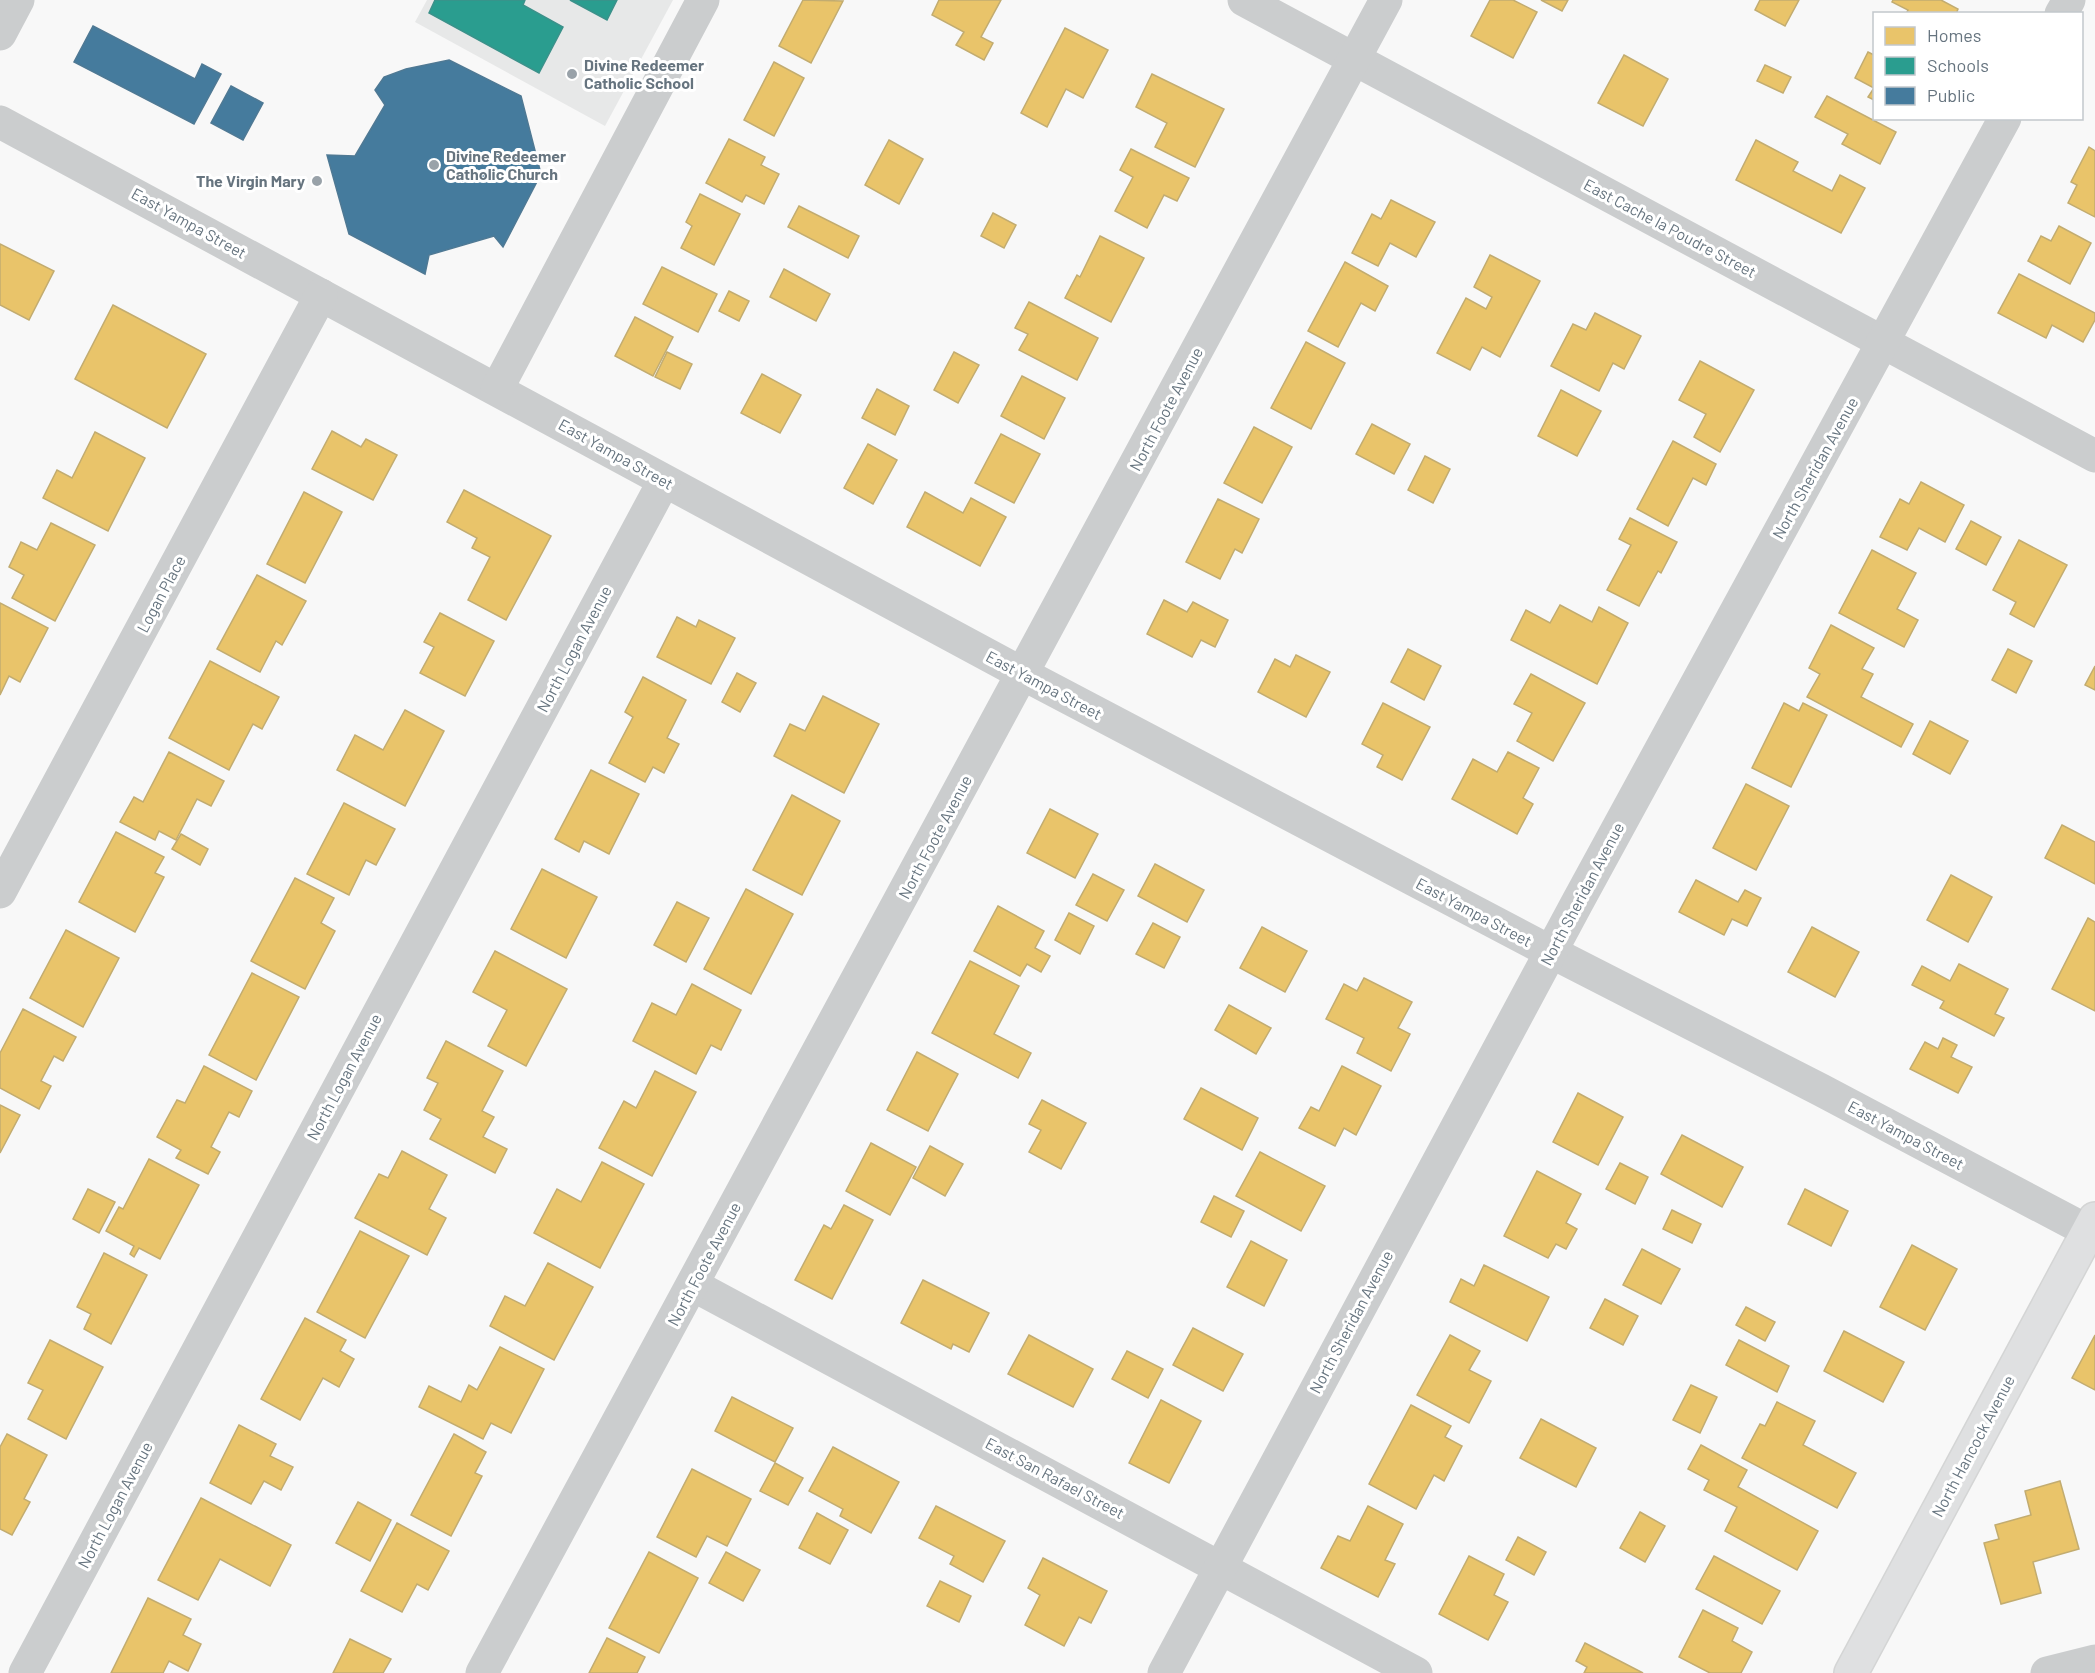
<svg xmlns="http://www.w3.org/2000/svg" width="2095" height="1673" font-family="Barlow,sans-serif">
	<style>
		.built { fill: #e7e8e8 }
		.homes { fill: #e9c46a; stroke: #c2ac70; stroke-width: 1.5 }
		.schools { fill: #2a9d8f; stroke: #3c918a; stroke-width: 1.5 }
		.public { fill: #457b9d; stroke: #4f7994; stroke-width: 1.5 }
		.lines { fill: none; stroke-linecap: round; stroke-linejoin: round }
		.major-casing { stroke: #d4d5d5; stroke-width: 36 }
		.minor { stroke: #cbcdce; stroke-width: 33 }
		.major { stroke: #dfe0e1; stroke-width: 33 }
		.poi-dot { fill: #99a2a9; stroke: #fff; stroke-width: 2 }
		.labels { text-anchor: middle; stroke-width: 6; stroke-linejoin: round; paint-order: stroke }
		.poi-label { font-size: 16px; font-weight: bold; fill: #66747f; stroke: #fff; text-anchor: start }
		.street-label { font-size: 16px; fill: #66747f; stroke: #fff }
	</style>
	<rect width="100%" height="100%" fill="#f8f8f8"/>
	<polygon class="built" points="427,0 673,0 605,126 415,22"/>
	<g class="homes">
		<polygon points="803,0 843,1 811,63 779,46"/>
		<polygon points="939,0 1001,0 981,37 993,43 984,60 956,45 964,32 932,15"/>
		<polygon points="1490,0 1513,0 1537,12 1513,58 1471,36"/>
		<polygon points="1541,0 1568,0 1562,11"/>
		<polygon points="1760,0 1799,0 1785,26 1755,10"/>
		<polygon points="1893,0 1941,0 1958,9 1956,14 1906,14 1908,10 1892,2"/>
		<polygon points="1065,28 1108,50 1083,98 1066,89 1047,127 1021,113"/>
		<polygon points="1868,52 1874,55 1874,100 1868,97 1874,88 1855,78"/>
		<polygon points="1624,55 1668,79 1643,126 1598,103"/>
		<polygon points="774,62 804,78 774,136 744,120"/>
		<polygon points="1765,65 1791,77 1783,93 1757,81"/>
		<polygon points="1152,74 1224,109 1195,167 1155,147 1167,123 1136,107"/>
		<polygon points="1827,96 1896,132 1880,164 1842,144 1848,134 1815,117"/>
		<polygon points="729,139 765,157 761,165 779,174 764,204 746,195 742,202 706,183"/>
		<polygon points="889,140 923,159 899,204 865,185"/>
		<polygon points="1756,140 1798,162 1793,171 1832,191 1840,175 1865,188 1841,233 1736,180"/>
		<polygon points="2089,147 2095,151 2095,217 2068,203 2077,185 2071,182"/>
		<polygon points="1131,149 1189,178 1177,201 1164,195 1147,228 1115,211 1133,177 1120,170"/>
		<polygon points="700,194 740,214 714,265 681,248 692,226 686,222"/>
		<polygon points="1391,200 1435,222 1416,257 1390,243 1378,266 1352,253 1372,214 1381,219"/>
		<polygon points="799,206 859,236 848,258 788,227"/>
		<polygon points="993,213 1016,225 1004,248 981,236"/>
		<polygon points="2059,226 2091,243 2070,284 2028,261 2041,236 2051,241"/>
		<polygon points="1100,236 1144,258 1111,322 1065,298 1077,275 1080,277"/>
		<polygon points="0,244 54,271 29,320 0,305"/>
		<polygon points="1490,255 1540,281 1500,357 1482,347 1470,370 1437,353 1466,298 1486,309 1492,297 1474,287"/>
		<polygon points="1345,262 1388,286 1375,311 1361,303 1338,347 1308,331"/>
		<polygon points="662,267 717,294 698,332 643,304"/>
		<polygon points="784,269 830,294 816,321 770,297"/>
		<polygon points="2019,274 2095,313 2095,320 2083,342 2052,325 2046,338 1998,313"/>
		<polygon points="729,291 749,301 739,321 719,311"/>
		<polygon points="1029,302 1098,338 1077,380 1019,350 1028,334 1015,328"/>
		<polygon points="113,305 206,354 167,428 75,379"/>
		<polygon points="1595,313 1641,336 1624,369 1613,363 1599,391 1551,366 1573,324 1586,330"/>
		<polygon points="635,317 673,337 653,376 615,356"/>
		<polygon points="1306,342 1345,363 1311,429 1271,408"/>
		<polygon points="667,352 692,364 680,389 655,377"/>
		<polygon points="954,352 979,365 958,403 934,390"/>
		<polygon points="1700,361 1754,390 1720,452 1694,437 1706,414 1679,400"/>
		<polygon points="762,374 801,395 780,433 741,413"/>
		<polygon points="1022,376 1065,398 1044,439 1001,416"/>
		<polygon points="877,389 909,406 895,435 862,418"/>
		<polygon points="1561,390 1601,411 1577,456 1538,436"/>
		<polygon points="1372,424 1410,444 1394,474 1356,454"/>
		<polygon points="1254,427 1292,447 1262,503 1224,483"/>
		<polygon points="332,431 361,447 366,439 397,455 373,500 312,469"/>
		<polygon points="95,432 145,458 108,531 43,498 57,470 72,478"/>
		<polygon points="1001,434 1040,454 1014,503 975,483"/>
		<polygon points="1673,441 1716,464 1706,485 1693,478 1668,526 1637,509"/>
		<polygon points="868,444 897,460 873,504 844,488"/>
		<polygon points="1425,456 1450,469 1433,503 1408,490"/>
		<polygon points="1921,482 1964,505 1945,542 1919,528 1907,550 1880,537 1900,499 1909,504"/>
		<polygon points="464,490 551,536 506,620 468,600 490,557 472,548 477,538 447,522"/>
		<polygon points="304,492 342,512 305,583 267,564"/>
		<polygon points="925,492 963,513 971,498 1006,517 980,566 907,527"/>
		<polygon points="1218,499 1259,519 1242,553 1235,549 1220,579 1186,562"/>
		<polygon points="1630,518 1677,542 1661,573 1658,571 1639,606 1607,590 1631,545 1619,539"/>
		<polygon points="1971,521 2001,537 1986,565 1956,549"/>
		<polygon points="51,523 95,545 55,621 12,598 24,575 9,567 21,542 37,550"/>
		<polygon points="2019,540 2067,565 2034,627 2010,614 2016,602 1993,590"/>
		<polygon points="1872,550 1916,573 1897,609 1918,620 1904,647 1839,613"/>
		<polygon points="257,575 306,601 282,645 276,641 260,672 217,649"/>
		<polygon points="1164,600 1187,612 1193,602 1228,620 1215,647 1201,640 1192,657 1147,634"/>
		<polygon points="0,603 48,628 20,682 9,676 0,695"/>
		<polygon points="1560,605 1592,622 1599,607 1628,623 1597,684 1511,640 1526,610 1550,623"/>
		<polygon points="440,613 494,641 465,696 420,673 434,647 424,642"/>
		<polygon points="677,617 696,627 699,620 735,638 711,684 657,657"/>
		<polygon points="1831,625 1874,648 1862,669 1873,674 1861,697 1913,724 1901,747 1807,697 1820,674 1809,668"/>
		<polygon points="1408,649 1441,666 1424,700 1391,682"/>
		<polygon points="2008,649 2032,661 2016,693 1992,680"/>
		<polygon points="1296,655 1330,672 1306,717 1258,692 1275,659 1290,667"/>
		<polygon points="210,661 279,697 262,729 253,724 229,770 169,738"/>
		<polygon points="2095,666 2095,690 2085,685"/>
		<polygon points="737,673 756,683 740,712 722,702"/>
		<polygon points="1531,674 1585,703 1553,761 1517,741 1532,713 1514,704"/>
		<polygon points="643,677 686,700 667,738 679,744 664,773 653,767 645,782 609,763 633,717 625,712"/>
		<polygon points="823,696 879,724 844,793 774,756 790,724 805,731"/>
		<polygon points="1383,703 1430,727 1402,780 1377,767 1383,755 1362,744"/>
		<polygon points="1784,703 1799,711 1803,703 1827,715 1791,787 1752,768"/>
		<polygon points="405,710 444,731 405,806 337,770 355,735 383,750"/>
		<polygon points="1930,721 1968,741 1950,774 1913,754"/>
		<polygon points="169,752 224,781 211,806 197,799 176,840 159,831 155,840 120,822 134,797 143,802"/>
		<polygon points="1508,752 1539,768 1523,798 1533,804 1517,834 1452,799 1473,759 1497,772"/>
		<polygon points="591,770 639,794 609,854 584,841 579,852 555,839"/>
		<polygon points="1746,784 1789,806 1756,870 1713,848"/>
		<polygon points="792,795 840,821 802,895 753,870"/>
		<polygon points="344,803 395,829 376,865 366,860 349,895 307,874"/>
		<polygon points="1050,809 1098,834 1075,878 1027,853"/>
		<polygon points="2062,825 2095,842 2095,884 2045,858"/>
		<polygon points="116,832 164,857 155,873 164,877 135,932 79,902"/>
		<polygon points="181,834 208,849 200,865 172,849"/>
		<polygon points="1155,864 1204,890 1187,922 1138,896"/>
		<polygon points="542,869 597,897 566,958 511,929"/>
		<polygon points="1093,874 1124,890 1107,921 1076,905"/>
		<polygon points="1951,875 1992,897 1968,942 1927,920"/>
		<polygon points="295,878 334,898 321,923 335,931 305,989 251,961"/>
		<polygon points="1696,880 1738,902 1745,890 1761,898 1747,926 1732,919 1724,935 1679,912"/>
		<polygon points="746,889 793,914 751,994 704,969"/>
		<polygon points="677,902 709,918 686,962 654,945"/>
		<polygon points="998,906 1044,931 1035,948 1050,956 1041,972 1027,964 1020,976 974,951"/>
		<polygon points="1069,913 1094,926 1080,954 1055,940"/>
		<polygon points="2088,918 2095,922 2095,1011 2052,989"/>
		<polygon points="1153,923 1180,937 1164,968 1136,954"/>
		<polygon points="1262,927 1307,951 1285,992 1240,968"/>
		<polygon points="1812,927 1859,952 1835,997 1788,972"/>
		<polygon points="66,930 119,958 83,1027 30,998"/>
		<polygon points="495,951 567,989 526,1066 488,1046 507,1010 473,992"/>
		<polygon points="970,961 1019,986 994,1034 1031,1053 1018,1078 932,1033"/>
		<polygon points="1959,964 2008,989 1995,1014 2004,1018 1994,1036 1940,1008 1944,1001 1912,985 1922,966 1950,981"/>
		<polygon points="252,973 299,997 256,1080 209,1055"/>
		<polygon points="1364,978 1412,1002 1398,1028 1410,1034 1391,1071 1357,1053 1364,1038 1326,1019 1344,984 1357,991"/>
		<polygon points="692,984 741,1010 721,1050 711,1045 696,1074 633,1041 652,1003 676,1015"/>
		<polygon points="1229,1005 1271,1028 1256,1054 1215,1030"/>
		<polygon points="23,1009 76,1037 63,1061 54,1056 41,1081 51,1086 39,1109 0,1088 0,1053"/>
		<polygon points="1943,1038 1957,1045 1951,1057 1972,1067 1958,1093 1910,1069 1925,1042 1938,1049"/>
		<polygon points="446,1041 503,1071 482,1111 494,1117 483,1137 507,1149 495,1173 430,1139 441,1119 424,1110 438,1083 427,1078"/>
		<polygon points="917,1052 958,1074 928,1131 887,1110"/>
		<polygon points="204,1066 252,1091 239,1117 229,1112 211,1147 220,1152 208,1174 176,1158 181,1150 157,1137 177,1100 185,1103"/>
		<polygon points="1342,1066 1381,1086 1356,1135 1344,1128 1335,1146 1299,1128 1311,1107 1319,1111"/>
		<polygon points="655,1071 696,1092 652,1176 599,1148 624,1101 636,1108"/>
		<polygon points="1201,1088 1258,1118 1242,1150 1184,1119"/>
		<polygon points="1578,1093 1623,1117 1598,1165 1553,1142"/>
		<polygon points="1042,1100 1086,1123 1061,1169 1029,1152 1041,1130 1029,1124"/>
		<polygon points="0,1105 20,1115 0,1153"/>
		<polygon points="1682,1135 1743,1167 1722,1207 1661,1174"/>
		<polygon points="871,1143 916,1167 890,1215 846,1191"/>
		<polygon points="930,1146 963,1164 945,1196 913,1178"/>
		<polygon points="402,1151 447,1175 429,1209 446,1218 427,1255 355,1218 379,1174 388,1178"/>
		<polygon points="1260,1152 1325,1186 1301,1231 1236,1196"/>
		<polygon points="149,1159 199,1185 160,1259 139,1248 134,1257 130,1254 134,1246 106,1231 119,1207 123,1209"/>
		<polygon points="602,1162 644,1184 600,1268 534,1233 557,1189 581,1202"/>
		<polygon points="1620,1163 1648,1177 1635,1204 1606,1189"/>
		<polygon points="1537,1171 1581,1194 1566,1223 1577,1229 1566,1249 1556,1244 1548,1258 1504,1236"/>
		<polygon points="88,1189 115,1202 99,1233 73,1219"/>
		<polygon points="1805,1189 1848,1211 1831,1246 1788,1224"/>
		<polygon points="1214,1196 1244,1211 1231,1237 1201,1222"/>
		<polygon points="844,1205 873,1220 832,1299 795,1280 824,1225 831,1229"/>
		<polygon points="1672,1210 1701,1224 1692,1243 1663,1229"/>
		<polygon points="360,1231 409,1256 365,1338 317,1312"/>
		<polygon points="1251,1241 1287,1260 1264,1306 1227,1287"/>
		<polygon points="1912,1245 1957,1269 1925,1330 1880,1307"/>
		<polygon points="1642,1249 1680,1269 1661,1304 1623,1285"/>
		<polygon points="104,1253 147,1275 111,1344 84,1329 91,1314 77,1307"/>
		<polygon points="548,1263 593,1287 554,1360 490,1326 505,1296 525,1306"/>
		<polygon points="1484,1265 1549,1297 1527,1341 1450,1302 1461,1279 1474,1286"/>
		<polygon points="923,1280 989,1313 969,1352 953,1344 951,1349 901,1323"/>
		<polygon points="1605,1299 1638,1316 1623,1345 1590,1328"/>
		<polygon points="1746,1307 1775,1322 1765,1341 1736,1325"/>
		<polygon points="305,1318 346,1340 340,1351 354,1359 339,1387 323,1378 300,1420 261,1399"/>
		<polygon points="1193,1328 1243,1354 1223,1391 1173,1365"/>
		<polygon points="1844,1331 1904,1362 1883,1402 1824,1371"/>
		<polygon points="1029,1335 1093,1369 1073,1407 1008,1374"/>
		<polygon points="1450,1335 1480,1351 1469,1370 1491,1381 1469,1423 1417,1395"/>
		<polygon points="2095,1335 2095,1390 2072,1378"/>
		<polygon points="50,1340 103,1367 66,1439 28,1419 43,1390 28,1383"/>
		<polygon points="1739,1340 1789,1366 1777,1392 1726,1365"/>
		<polygon points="500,1347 544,1369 511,1433 491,1423 483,1439 419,1407 429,1386 461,1402 469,1385 477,1390"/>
		<polygon points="1127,1351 1163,1369 1148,1398 1112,1379"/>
		<polygon points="1691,1385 1717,1397 1700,1433 1673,1420"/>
		<polygon points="732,1397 793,1428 775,1462 715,1431"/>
		<polygon points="1161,1400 1201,1421 1169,1483 1129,1463"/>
		<polygon points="1777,1402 1815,1421 1803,1445 1856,1473 1837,1508 1742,1458 1760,1424 1765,1426"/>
		<polygon points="1411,1405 1451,1426 1445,1437 1462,1446 1444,1481 1434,1475 1416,1509 1369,1484"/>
		<polygon points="1541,1419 1596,1448 1576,1487 1520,1458"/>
		<polygon points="239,1425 276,1444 270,1456 293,1467 281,1490 264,1481 251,1504 210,1483"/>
		<polygon points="7,1434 47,1455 24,1499 30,1502 12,1535 0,1529 0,1447"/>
		<polygon points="454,1434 486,1452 475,1473 482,1476 451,1536 411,1515"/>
		<polygon points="1701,1445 1747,1470 1738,1487 1818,1531 1797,1570 1725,1531 1737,1507 1704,1490 1709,1480 1688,1469"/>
		<polygon points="833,1447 899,1482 871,1533 840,1516 843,1509 809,1491"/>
		<polygon points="775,1463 803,1478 788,1505 760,1491"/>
		<polygon points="692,1469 751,1499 727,1546 707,1536 696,1557 657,1537"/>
		<polygon points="2060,1481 2079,1549 2033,1562 2041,1593 2001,1604 1984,1543 1999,1539 1995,1525 2031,1515 2025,1491"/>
		<polygon points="201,1498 291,1545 270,1586 220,1559 198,1600 158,1580"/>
		<polygon points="358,1502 391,1520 370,1561 336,1543"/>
		<polygon points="936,1506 1005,1541 983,1582 950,1564 954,1556 919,1538"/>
		<polygon points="1368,1506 1403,1524 1385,1560 1395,1564 1378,1597 1321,1568 1338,1536 1350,1541"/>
		<polygon points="1640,1512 1665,1526 1645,1562 1620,1548"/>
		<polygon points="817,1513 848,1530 830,1564 799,1548"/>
		<polygon points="397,1523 449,1551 428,1590 417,1584 402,1612 361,1591"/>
		<polygon points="1518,1537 1546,1552 1534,1575 1506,1560"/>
		<polygon points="649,1552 698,1578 659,1653 609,1628"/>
		<polygon points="726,1552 760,1570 743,1601 709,1583"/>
		<polygon points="1469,1556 1504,1574 1494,1595 1508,1602 1488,1640 1439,1614"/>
		<polygon points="1714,1556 1780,1591 1762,1624 1696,1589"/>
		<polygon points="1043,1558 1107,1591 1091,1623 1079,1617 1064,1646 1025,1625 1040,1595 1028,1588"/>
		<polygon points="940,1581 971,1596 959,1622 927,1606"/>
		<polygon points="148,1598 191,1619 183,1635 201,1644 188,1671 169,1661 163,1673 111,1673"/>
		<polygon points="1703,1610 1738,1628 1732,1641 1752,1652 1741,1673 1710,1673 1679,1657"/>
		<polygon points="607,1638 645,1657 637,1673 589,1673"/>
		<polygon points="350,1639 391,1659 383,1673 333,1673"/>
		<polygon points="1585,1643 1643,1673 1584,1673 1587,1667 1576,1661"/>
	</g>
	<g class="schools">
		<polygon points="435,0 525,0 523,5 563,27 539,73 429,13"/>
		<polygon points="570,0 617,0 607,20"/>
	</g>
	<g class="public">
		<polygon points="93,26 195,79 202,64 221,74 194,124 74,62"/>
		<polygon points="449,60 521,96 541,174 503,247 494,236 429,255 425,274 349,234 327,155 355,156 385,105 375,90 384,77 406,69"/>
		<polygon points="231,86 263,103 243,140 211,123"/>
	</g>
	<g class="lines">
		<g class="major-casing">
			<polyline id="major" points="1851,1673 2095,1219"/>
		</g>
		<g class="minor">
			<polyline points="1244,0 2095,456"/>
			<polyline points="2061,14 2069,0"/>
			<polyline points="0,34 18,0"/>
			<polyline points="0,122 1023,674 1551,952 1821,1090 2095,1235"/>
			<polyline points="497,389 703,0"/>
			<polyline points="0,892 321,295"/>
			<polyline points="693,1285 1416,1673"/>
			<polyline points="25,1673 664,481"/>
			<polyline points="482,1673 1386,0"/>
			<polyline points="1164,1673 1577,903 2005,118"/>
			<polyline points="2047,1673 2095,1661"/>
		</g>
		<use href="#major" class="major"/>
	</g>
	<g class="poi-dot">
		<circle cx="572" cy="74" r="6"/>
		<circle cx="434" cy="165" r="6"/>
		<circle cx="317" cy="181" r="6"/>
	</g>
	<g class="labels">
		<g class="poi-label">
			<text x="584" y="71">Divine Redeemer<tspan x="584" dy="18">Catholic School</tspan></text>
			<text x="446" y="162">Divine Redeemer<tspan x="446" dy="18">Catholic Church</tspan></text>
			<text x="305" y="187" text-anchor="end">The Virgin Mary</text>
		</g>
		<g class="street-label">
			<text transform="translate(189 223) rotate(29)" y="6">East Yampa Street</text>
			<text transform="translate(1670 228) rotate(28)" y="6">East Cache la Poudre Street</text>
			<text transform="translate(1166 409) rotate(-62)" y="6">North Foote Avenue</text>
			<text transform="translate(616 454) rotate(29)" y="6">East Yampa Street</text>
			<text transform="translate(1815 468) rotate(-61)" y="6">North Sheridan Avenue</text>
			<text transform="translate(161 594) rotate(-62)" y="6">Logan Place</text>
			<text transform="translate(574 649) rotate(-62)" y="6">North Logan Avenue</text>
			<text transform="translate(1044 685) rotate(28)" y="6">East Yampa Street</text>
			<text transform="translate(935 837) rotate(-62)" y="6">North Foote Avenue</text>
			<text transform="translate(1582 894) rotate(-62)" y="6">North Sheridan Avenue</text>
			<text transform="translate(1474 912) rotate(28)" y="6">East Yampa Street</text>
			<text transform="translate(344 1077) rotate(-62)" y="6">North Logan Avenue</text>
			<text transform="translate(1906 1135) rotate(28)" y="6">East Yampa Street</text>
			<text transform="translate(704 1264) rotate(-62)" y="6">North Foote Avenue</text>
			<text transform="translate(1351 1322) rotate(-62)" y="6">North Sheridan Avenue</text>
			<text transform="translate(1973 1446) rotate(-62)" y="6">North Hancock Avenue</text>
			<text transform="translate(1055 1478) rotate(28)" y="6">East San Rafael Street</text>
			<text transform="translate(115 1505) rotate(-62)" y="6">North Logan Avenue</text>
		</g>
	</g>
	<rect x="1873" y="12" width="210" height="108" fill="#ffffff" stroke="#c2c7cc" stroke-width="1.5"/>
	<rect x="1885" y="27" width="30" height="18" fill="#e9c46a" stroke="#c2c7cc" stroke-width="1.5"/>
	<text x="1927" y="42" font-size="18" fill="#66747f">Homes</text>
	<rect x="1885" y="57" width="30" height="18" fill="#2a9d8f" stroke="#c2c7cc" stroke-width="1.5"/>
	<text x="1927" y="72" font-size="18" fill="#66747f">Schools</text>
	<rect x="1885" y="87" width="30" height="18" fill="#457b9d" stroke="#c2c7cc" stroke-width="1.5"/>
	<text x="1927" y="102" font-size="18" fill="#66747f">Public</text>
</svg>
